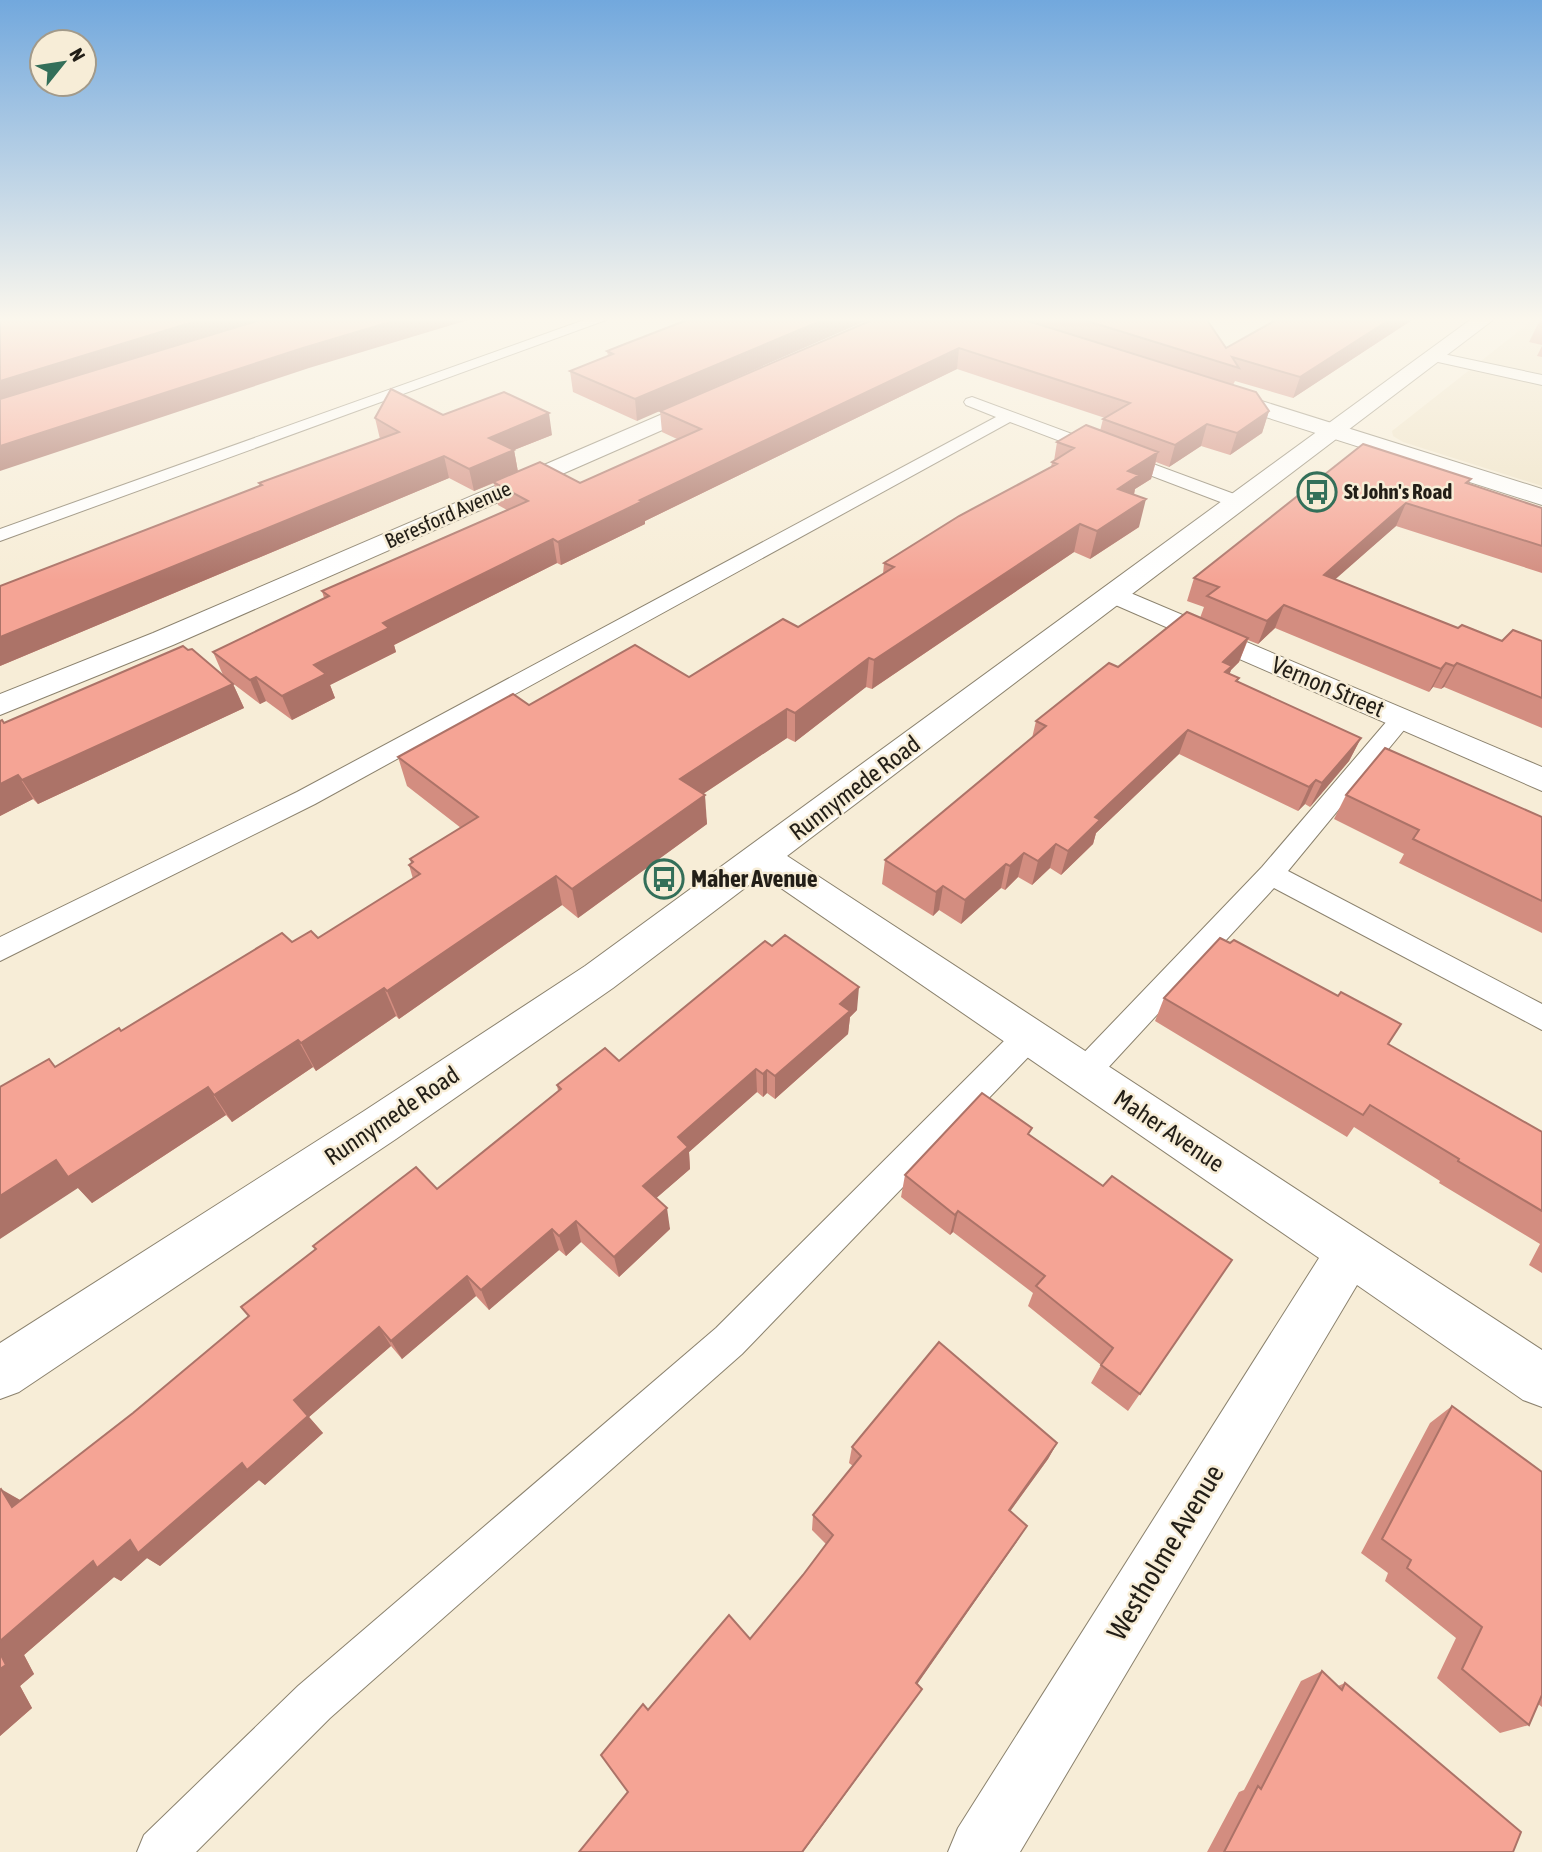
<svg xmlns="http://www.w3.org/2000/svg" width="1542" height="1852" font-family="'Asap Condensed',sans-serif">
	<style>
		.built { fill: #efe2c5 }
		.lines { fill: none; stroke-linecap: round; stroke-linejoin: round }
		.service-casing { stroke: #8b826e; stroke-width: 2 }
		.minor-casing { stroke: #8b826e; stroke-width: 2 }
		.tertiary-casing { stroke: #8b826e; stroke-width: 2 }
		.service { fill: #fff; fill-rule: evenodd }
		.minor { fill: #fff; fill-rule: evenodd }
		.tertiary { fill: #fff; fill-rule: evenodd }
		.wall { fill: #d38d80 }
		.shaded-wall { fill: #ac7368 }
		.building { fill: #f5a495; stroke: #ac7368; stroke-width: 2 }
		.labels { text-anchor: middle; stroke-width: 5; stroke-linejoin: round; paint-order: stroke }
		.far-poi-label { font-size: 21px; font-weight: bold; fill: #221e17; stroke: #f7edd7; text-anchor: start }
		.far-street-label { font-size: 21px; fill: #221e17; stroke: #f7edd7 }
		.street-label { font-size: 24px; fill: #221e17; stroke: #f7edd7 }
		.poi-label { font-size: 24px; font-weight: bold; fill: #221e17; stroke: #f7edd7; text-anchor: start }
		.near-street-label { font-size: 28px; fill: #221e17; stroke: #f7edd7 }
	</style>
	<rect width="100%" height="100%" fill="#f7edd7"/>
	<polygon class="built" points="1533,320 1542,320 1542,486 1403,442 1393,436 1392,431"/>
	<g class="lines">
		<g class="service-casing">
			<g id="service">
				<polygon points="584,320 606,320 0,541 0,529"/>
				<polygon points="1434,352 1542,375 1542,385 1429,360 1426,357"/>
				<polygon points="972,397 1245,498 1247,502 1238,508 1231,506 1010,422 315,804 0,961 0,937 297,792 996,417 966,405 964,402 966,399"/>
				<polygon points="1401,712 1409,714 1413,719 1409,724 1288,871 1542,1004 1542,1030 1274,888 1094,1083 1083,1087 1072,1083 1067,1074 1072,1065 1262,867 1393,714"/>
				<polygon points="1028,1025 1039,1028 1043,1037 1039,1046 742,1354 330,1718 196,1852 137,1852 144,1835 298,1686 716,1328 1017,1028"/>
			</g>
		</g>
		<g class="minor-casing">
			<g id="minor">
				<polygon points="1217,387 1542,489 1542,505 1209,399 1206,394 1209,389"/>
				<polygon points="709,394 717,396 720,401 717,406 173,645 0,715 0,694 153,633"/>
				<polygon points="1114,586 1542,767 1542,791 1104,600 1100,594 1104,588"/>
				<polygon points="762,844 775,848 1542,1350 1542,1407 1523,1400 1357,1285 1020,1852 948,1852 958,1828 1319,1258 749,866 744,857 749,848"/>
			</g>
		</g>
		<g class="tertiary-casing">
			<polygon id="tertiary" points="1470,320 1493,320 613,988 396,1139 19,1392 0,1399 0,1343 364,1111 585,966"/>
		</g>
		<use href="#service" class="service"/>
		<use href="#minor" class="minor"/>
		<use href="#tertiary" class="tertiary"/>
	</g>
	<g class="wall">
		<polygon points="687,320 637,421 573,392 570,371 608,356 607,351"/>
		<polygon points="872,320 1207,320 1226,348 1412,320 1293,398 1235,381 1233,385 1269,411 1262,433 1230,455 1201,446 1169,467 1156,462 1151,479 1135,489 1134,495 1139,527 1090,559 1074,552 872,689 866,687 795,742 787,738 703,794 707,824 578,918 562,905 399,1019 396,1016 316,1071 313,1067 232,1122 226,1115 92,1203 78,1188 55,1067 121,1031 292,942 318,938 413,879 409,865 411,863 410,859 461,828 407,786 398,757 529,705 689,677 798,627 883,574 884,563 1051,467 1052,462 1054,461 1057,442 1100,431 1103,419 1105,418 957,369 645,521 645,524 561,565 557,563 394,645 396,652 330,685 335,698 292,720 266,701 260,704 231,682 233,684 244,708 38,804 33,799 0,816 4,723 188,650 223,675 213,652 324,598 322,591 507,510 498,505 494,483 474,491 449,478 0,666 0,586 260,486 259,483 380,439 375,418 443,415 552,435 514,450 518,472 580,483 677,439 662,432 660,411"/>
		<polygon points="1540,320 1542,320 1542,345 1529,342"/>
		<polygon points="1542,346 1542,357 1537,356"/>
		<polygon points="1471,479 1468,484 1542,508 1542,573 1396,526 1335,579 1458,628 1502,641 1542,641 1542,728 1444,687 1441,689 1433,687 1429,692 1275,628 1258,644 1248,640 1239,662 1231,670 1229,674 1237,682 1361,738 1349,761 1310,807 1305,804 1298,811 1179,754 1096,833 1093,844 1061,875 1050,868 1032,885 1018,877 1005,890 1001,888 961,924 939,910 933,916 882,884 885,860 1032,738 1036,721 1118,667 1200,618 1204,607 1187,601 1194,578"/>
		<polygon points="1346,795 1542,817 1542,933 1399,863 1404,854 1334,819"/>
		<polygon points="1164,998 1388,1044 1542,1132 1542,1273 1529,1265 1540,1244 1439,1183 1440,1181 1354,1127 1347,1137 1155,1021"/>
		<polygon points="857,1010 850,1017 848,1034 775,1099 767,1093 763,1097 757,1092 689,1152 690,1169 656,1198 670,1229 619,1277 581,1242 566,1256 559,1250 489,1310 476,1296 402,1359 391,1346 309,1417 323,1433 265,1485 259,1480 160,1566 147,1558 121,1581 114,1577 24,1655 34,1674 20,1686 32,1708 0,1736 0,1490 20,1500 437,1189 558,1091 557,1085 619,1061"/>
		<polygon points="1030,1135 1103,1186 1232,1260 1128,1411 1091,1383 1101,1365 1028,1306 1033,1293 953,1232 950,1235 901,1197 905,1175"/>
		<polygon points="1452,1406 1542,1472 1542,1707 1538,1704 1529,1725 1500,1733 1437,1678 1456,1638 1385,1581 1388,1573 1361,1553 1430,1423"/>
		<polygon points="1057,1443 1048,1459 1010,1511 1027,1526 917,1684 922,1689 916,1698 803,1852 579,1852 628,1792 648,1710 750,1639 803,1575 826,1544 812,1530 813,1515 853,1466 849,1463 852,1447"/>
		<polygon points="1322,1671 1338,1686 1345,1683 1513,1852 1207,1852 1239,1792 1244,1790 1301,1681"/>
	</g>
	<g class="shaded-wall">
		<polygon points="200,320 270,320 0,405 0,381"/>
		<polygon points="397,320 468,320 309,368 0,471 0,446 303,348"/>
		<polygon points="823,320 868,320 637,421 635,399"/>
		<polygon points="1389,320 1412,320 1293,398 1300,377"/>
		<polygon points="959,348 957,369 645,521 645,524 561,565 558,542 640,500"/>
		<polygon points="1269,411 1262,433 1230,455 1237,433"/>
		<polygon points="549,413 552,435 514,450 518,472 474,491 469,469 489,438"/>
		<polygon points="1207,424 1201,446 1169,467 1175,445"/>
		<polygon points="1158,452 1151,479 1135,489 1132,502 1118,489 1128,471"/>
		<polygon points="444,456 449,478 0,666 0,637"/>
		<polygon points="1146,499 1139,527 1090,559 1097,531"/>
		<polygon points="1406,503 1396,526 1314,598 1324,575"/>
		<polygon points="1080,524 1074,552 872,689 874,660"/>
		<polygon points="553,539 557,563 394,645 396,652 330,685 335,698 292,720 282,696 314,665 383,623"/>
		<polygon points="1284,605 1275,628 1258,644 1267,621"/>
		<polygon points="1248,638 1239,662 1231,670 1224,690 1223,662"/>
		<polygon points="869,658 866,687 795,742 795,713"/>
		<polygon points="1446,663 1433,687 1429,692 1441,669"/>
		<polygon points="1457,663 1444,687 1441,689 1454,666"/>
		<polygon points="256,677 266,701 260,704 250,680"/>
		<polygon points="233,684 244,708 38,804 22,780"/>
		<polygon points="787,709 787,738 682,808 680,779"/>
		<polygon points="1188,730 1179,754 1096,833 1093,844 1061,875 1068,851 1095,817"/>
		<polygon points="1361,738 1349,761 1310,807 1322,783"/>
		<polygon points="18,775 33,799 0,816 0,784"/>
		<polygon points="1316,780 1305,804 1298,811 1309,787"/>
		<polygon points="705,795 707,824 578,918 572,889"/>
		<polygon points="1056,844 1050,868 1032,885 1038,861"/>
		<polygon points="1024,853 1018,877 1005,890 1010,866"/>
		<polygon points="1006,864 1001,888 961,924 965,900"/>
		<polygon points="556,876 562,905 399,1019 387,991"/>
		<polygon points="943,886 939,910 933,916 936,892"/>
		<polygon points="859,987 857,1010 850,1017 848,1034 775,1099 775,1076 840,1004"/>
		<polygon points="384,988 396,1016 316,1071 301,1043"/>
		<polygon points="298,1040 313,1067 232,1122 214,1095"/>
		<polygon points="756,1069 757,1092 689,1152 690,1169 646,1207 643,1186 678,1137"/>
		<polygon points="767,1070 767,1093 763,1097 763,1074"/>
		<polygon points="208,1087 226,1115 92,1203 78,1188 0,1239 0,1196 56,1160"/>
		<polygon points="667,1208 670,1229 619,1277 614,1257"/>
		<polygon points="958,1211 953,1232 950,1235 955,1215"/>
		<polygon points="576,1221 581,1242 566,1256 559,1236"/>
		<polygon points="552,1229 559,1250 489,1310 481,1290"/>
		<polygon points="467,1276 476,1296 402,1359 391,1341"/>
		<polygon points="379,1327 391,1346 309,1417 323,1433 265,1485 259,1480 160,1566 147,1558 121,1581 114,1577 24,1655 34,1674 20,1686 32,1708 0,1736 0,1641 93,1561 294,1400"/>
		<polygon points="1057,1443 1048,1459 1001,1524 1009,1510"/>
		<polygon points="1,1489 27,1504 12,1507"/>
		<polygon points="1027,1526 1018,1540 911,1693 916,1683"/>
		<polygon points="922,1689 803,1852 802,1852"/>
	</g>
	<g class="building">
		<polygon points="0,320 200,320 0,381"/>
		<polygon points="260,320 397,320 303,348 0,446 0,399"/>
		<polygon points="687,320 823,320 635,399 570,371 613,354 607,351 625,344"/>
		<polygon points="872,320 1025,320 1256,392 1269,411 1237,433 1207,424 1175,445 1103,419 1130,403 959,348 640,500 643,501 558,542 553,539 383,623 389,628 314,665 326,674 282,696 256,677 250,680 213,652 329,596 322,591 528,501 493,482 540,462 580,483 701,429 660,411"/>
		<polygon points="1084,320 1207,320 1226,348 1276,320 1389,320 1300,377 1232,357 1239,368"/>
		<polygon points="391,389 443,415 504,392 549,413 489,438 514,450 469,469 444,456 0,637 0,586 262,485 259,483 399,432 375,418"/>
		<polygon points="1086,425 1158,452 1128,471 1139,475 1118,489 1146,499 1097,531 1080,524 874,660 869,658 795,713 787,709 680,779 705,795 572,889 556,876 387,991 384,988 301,1043 298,1040 214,1095 208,1087 68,1177 56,1160 0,1196 0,1087 49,1059 55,1067 119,1028 121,1031 282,933 292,942 311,931 318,938 420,874 409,865 413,862 410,859 478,817 398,757 513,694 529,705 635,645 689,677 783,619 798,627 894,567 884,563 959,516 1057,464 1052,462 1074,448 1057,442"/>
		<polygon points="1363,444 1471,479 1466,483 1542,508 1542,546 1406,503 1324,575 1458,628 1462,625 1502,641 1513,630 1542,641 1542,698 1457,663 1454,666 1446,663 1441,669 1284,605 1267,621 1207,596 1219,587 1194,578"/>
		<polygon points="1187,612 1248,638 1223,662 1232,666 1225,672 1239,678 1236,681 1361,738 1322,783 1316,780 1309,787 1188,730 1095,817 1100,820 1068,851 1056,844 1038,861 1024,853 1010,866 1006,864 965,900 943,886 936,892 885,860 1046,726 1036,721 1109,663 1118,667"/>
		<polygon points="183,646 188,650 192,649 233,684 22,780 18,775 0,784 0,721 2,720 4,723"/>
		<polygon points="1385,748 1542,817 1542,901 1413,839 1419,830 1346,795"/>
		<polygon points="785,935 859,987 840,1004 850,1011 775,1076 767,1070 763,1074 756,1069 678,1137 688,1147 643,1186 667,1208 614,1257 576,1221 559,1236 552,1229 481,1290 467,1276 391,1341 379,1327 294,1400 308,1416 247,1470 242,1463 138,1553 130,1540 97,1568 93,1561 0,1641 0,1490 1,1489 12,1507 133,1413 249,1316 241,1307 316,1249 313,1246 416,1167 437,1189 561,1089 557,1085 605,1048 619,1061 765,941 772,946"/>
		<polygon points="1220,938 1230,943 1234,940 1338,996 1341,992 1401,1024 1388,1044 1542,1132 1542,1211 1458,1161 1459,1159 1370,1105 1363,1115 1164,998"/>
		<polygon points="982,1093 1032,1128 1028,1134 1103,1186 1112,1176 1232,1260 1140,1394 1101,1365 1113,1348 1036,1286 1045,1276 958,1211 955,1215 905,1175"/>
		<polygon points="939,1342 1057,1443 1009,1510 1027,1526 916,1683 922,1689 802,1852 579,1852 628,1792 601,1755 643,1704 648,1710 729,1615 750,1639 803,1575 833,1535 813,1515 861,1456 852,1447"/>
		<polygon points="1452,1406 1542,1472 1542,1695 1529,1725 1462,1669 1482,1627 1407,1568 1411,1560 1382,1539"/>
		<polygon points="0,1653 6,1665 0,1669"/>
		<polygon points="1322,1671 1342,1690 1345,1683 1521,1832 1513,1852 1224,1852 1258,1786 1261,1789"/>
	</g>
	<linearGradient id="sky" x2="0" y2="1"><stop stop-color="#72a8dd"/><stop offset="0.55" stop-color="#fbf7ed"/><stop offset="1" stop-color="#fbf7ed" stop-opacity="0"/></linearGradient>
	<rect width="1542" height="580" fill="url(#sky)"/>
	<defs>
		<g id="bus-ring" transform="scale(2.0125)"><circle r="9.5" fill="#f7edd7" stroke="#336f59" stroke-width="1.5"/><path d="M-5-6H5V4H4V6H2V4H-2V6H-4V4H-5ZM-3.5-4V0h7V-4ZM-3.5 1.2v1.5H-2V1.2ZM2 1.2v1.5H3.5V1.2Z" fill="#336f59"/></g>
	</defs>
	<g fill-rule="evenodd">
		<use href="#bus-ring" x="1317" y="492"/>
		<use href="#bus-ring" x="664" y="879"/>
	</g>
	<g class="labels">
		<g class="far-poi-label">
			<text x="1344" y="499">St John's Road</text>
		</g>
		<g class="far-street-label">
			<text transform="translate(448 515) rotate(-24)" y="7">Beresford Avenue</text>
		</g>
		<g class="street-label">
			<text transform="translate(1328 687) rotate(23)" y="8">Vernon Street</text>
			<text transform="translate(855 788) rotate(-37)" y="8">Runnymede Road</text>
			<text transform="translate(392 1116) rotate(-34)" y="8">Runnymede Road</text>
			<text transform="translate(1169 1131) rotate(34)" y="8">Maher Avenue</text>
		</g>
		<g class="poi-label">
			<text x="691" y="887">Maher Avenue</text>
		</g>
		<g class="near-street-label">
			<text transform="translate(1165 1552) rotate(-59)" y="10">Westholme Avenue</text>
		</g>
	</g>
	<g transform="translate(63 63) rotate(60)"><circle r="33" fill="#f7edd7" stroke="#a29a8a" stroke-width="2"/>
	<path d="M0-5L12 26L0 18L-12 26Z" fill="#336f59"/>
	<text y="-10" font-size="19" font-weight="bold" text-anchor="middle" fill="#221e17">N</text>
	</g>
</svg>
